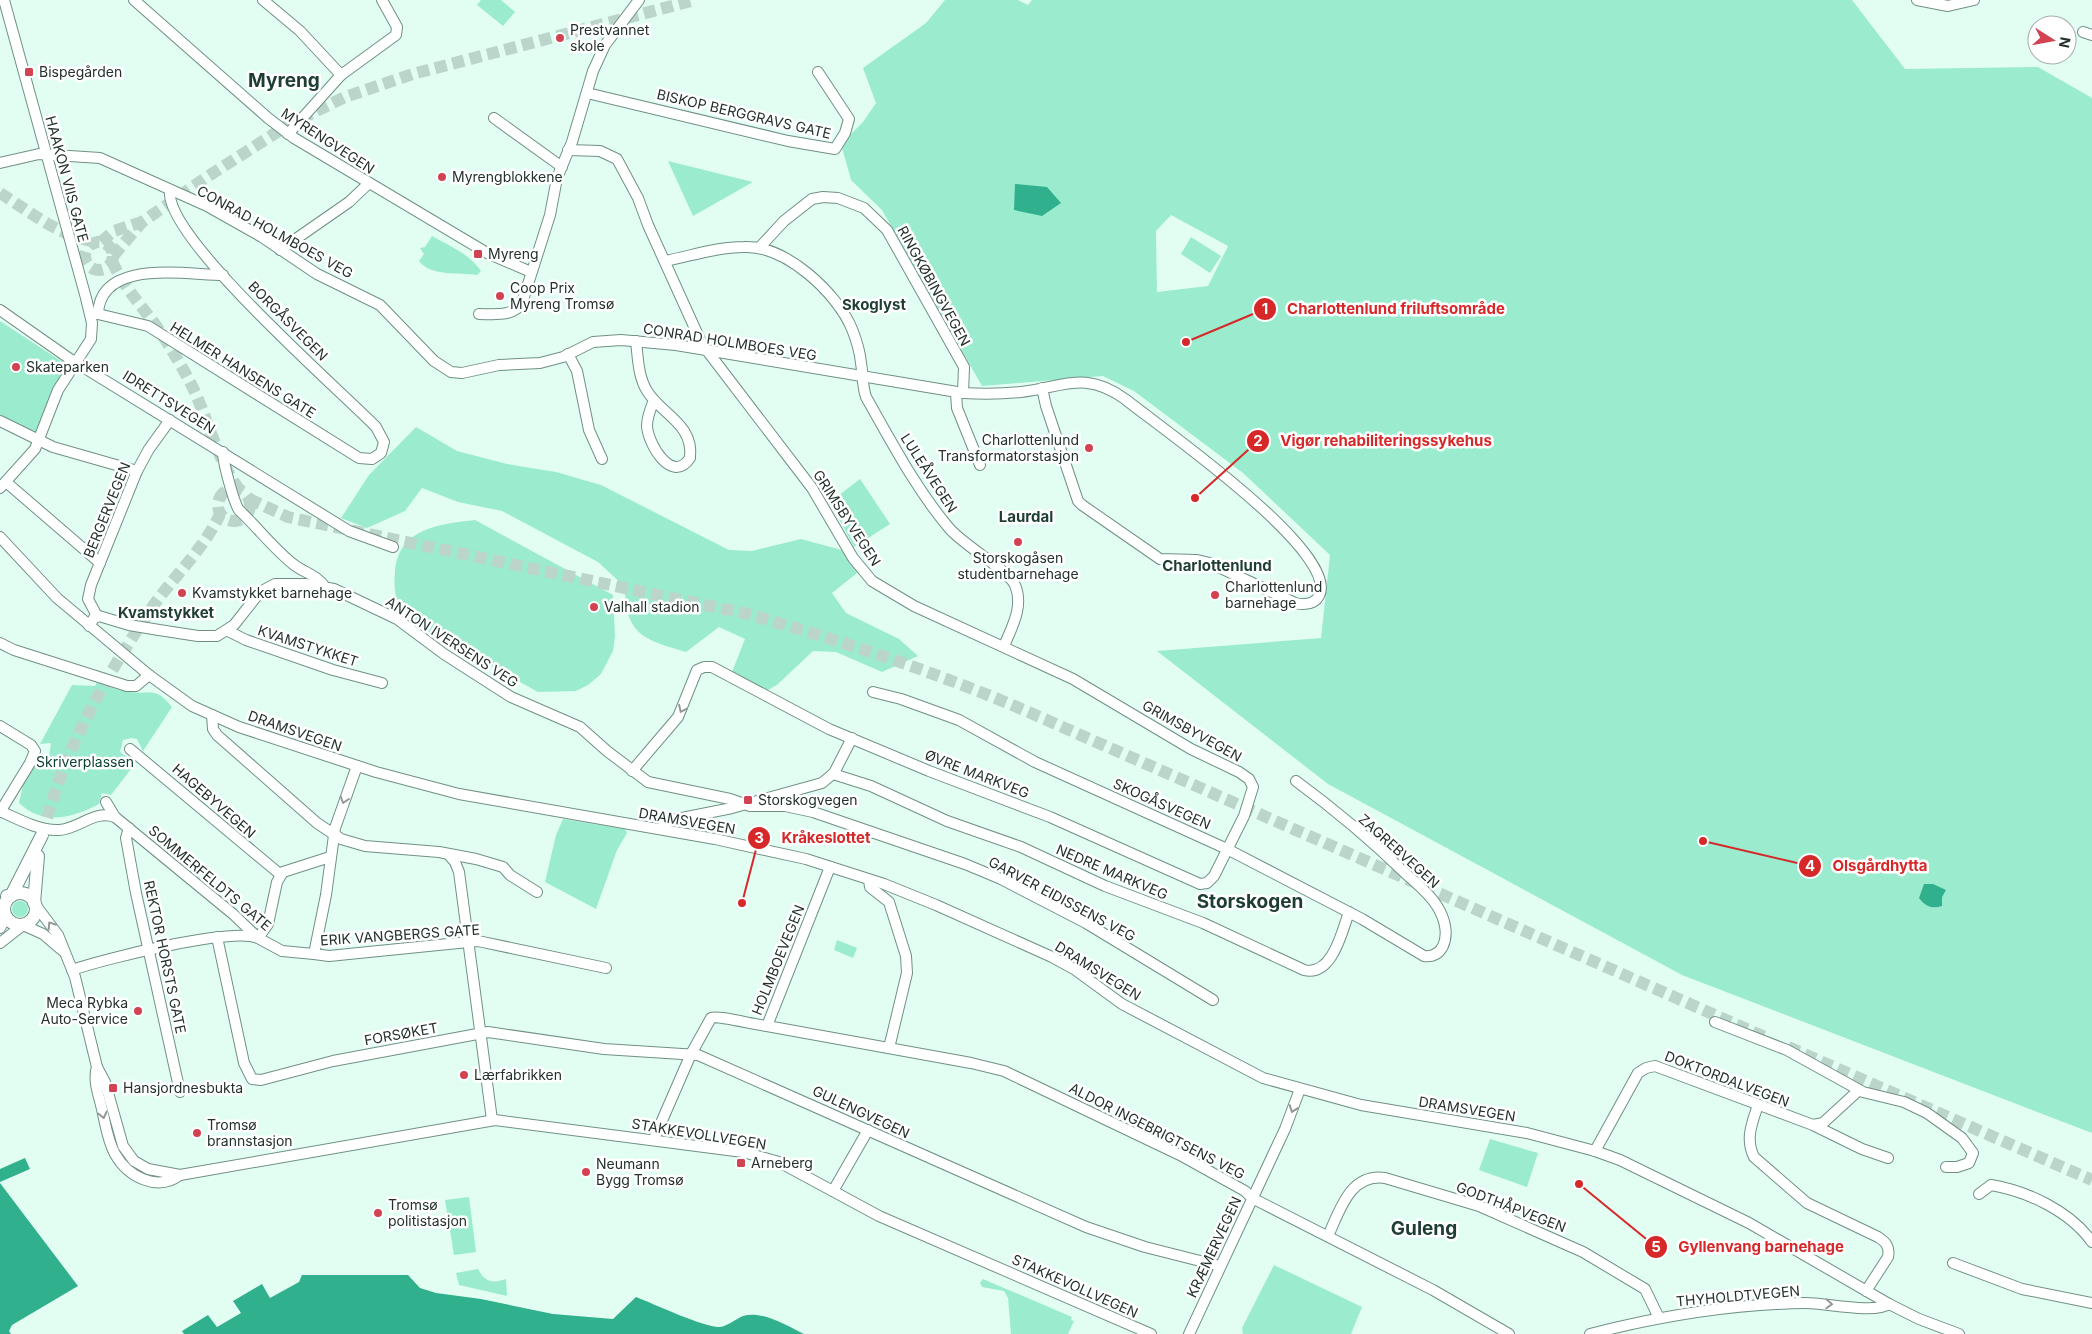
<svg xmlns="http://www.w3.org/2000/svg" width="2092" height="1334" font-family="Inter,sans-serif">
	<style>
		.green { fill: #9becce; fill-rule: evenodd }
		.water { fill: #30b08c }
		.lines { fill: none; stroke-linecap: round; stroke-linejoin: round }
		.major-tunnel { stroke: #bcd5cb; stroke-width: 12; stroke-dasharray: 12 6; stroke-linecap: butt }
		.minor-casing { stroke: #709084; stroke-width: 12 }
		.major-casing { stroke: #709084; stroke-width: 14 }
		.minor { stroke: #fff; stroke-width: 10 }
		.major { stroke: #fff; stroke-width: 12 }
		.oneway { stroke: #929896 }
		.poi-dot { fill: #d24250; stroke: #fff; stroke-width: 2 }
		.labels { text-anchor: middle; stroke-width: 5; stroke-linejoin: round; paint-order: stroke }
		.poi-label { font-size: 14px; fill: #24312c; stroke: #fff; text-anchor: start }
		.street-label { font-size: 14px; fill: #24312c; stroke: #fff }
		.park-label { font-size: 14px; fill: #0c4232; stroke: #fff }
		.neighbourhood-label { font-size: 15px; font-weight: bold; fill: #1f3e33; stroke: #fff }
		.district-label { font-size: 19px; font-weight: bold; fill: #1f3e33; stroke: #fff }
		.leader { fill: none; stroke: #d62828; stroke-width: 2 }
		.callout-dot { fill: #d62828; stroke: #fff; stroke-width: 2 }
		.mark-label { font-size: 15px; text-anchor: middle; font-weight: bold; fill: #fff }
		.callout-label { font-size: 15px; text-anchor: middle; font-weight: bold; fill: #d62828; stroke: #fff; stroke-width: 5; stroke-linejoin: round; paint-order: stroke }
	</style>
	<rect width="100%" height="100%" fill="#e2fef3"/>
	<g class="green">
		<polygon points="481,0 501,0 515,12 503,26 477,5"/>
		<path d="M945,0H1018L1028,5L1032,0H1852L1905,69L2038,67L2092,98V1133L1682,975L1328,784L1157,651L1321,638L1330,555L1243,473L1134,391L1103,376L982,386L882,210L851,180L841,144L863,122L876,103L863,68L926,23ZM1171,215L1228,246L1208,286L1157,292L1156,231Z"/>
		<polygon points="668,161 753,182 693,216"/>
		<path d="M432,236C448,245 470,254 481,271L477,275C459,272 431,277 419,261L424,254L420,248L425,247Z"/>
		<polygon points="1191,237 1221,256 1210,273 1181,254"/>
		<polygon points="0,321 67,365 37,436 0,415"/>
		<path d="M416,427L457,451L507,464L556,472L601,485L729,550L752,551L801,539L849,552L857,573L832,593L846,613L899,639L918,656L882,672L836,652L813,651L777,685L764,692L730,677L745,639L719,627L686,652C646,640 625,636 625,587L598,562L502,511L458,502L422,488L405,511L367,528L341,518L369,475Z"/>
		<polygon points="860,479 890,524 854,547 830,502"/>
		<path d="M475,520L613,595L615,636L613,651L601,674L588,685L576,691L538,692L430,633C420,624 406,618 399,605C394,595 394,581 395,571C399,528 440,524 475,520Z"/>
		<path d="M97,682C108,686 119,691 131,692C152,695 155,686 172,707L143,751L137,739L131,738L123,740L120,752L129,759L138,760L111,795L102,793L99,804C73,818 43,826 19,803L25,776L36,759L49,756L51,743L40,744L72,685L95,686Z"/>
		<polygon points="563,819 625,829 627,833 617,850 596,909 545,882 556,835"/>
		<circle cx="20" cy="909" r="8"/>
		<polygon points="837,940 857,948 853,958 834,950"/>
		<polygon points="1490,1139 1538,1153 1527,1187 1479,1170"/>
		<polygon points="469,1197 476,1252 454,1255 445,1200"/>
		<polygon points="1274,1265 1362,1307 1351,1334 1243,1334 1242,1328"/>
		<path d="M478,1269C485,1282 492,1284 506,1279L507,1296L459,1285L456,1273Z"/>
		<polygon points="983,1279 1072,1317 1071,1320 1074,1321 1068,1334 1011,1334 1008,1298 1004,1291 982,1287 980,1283"/>
	</g>
	<g class="water">
		<polygon points="1015,184 1047,187 1061,203 1042,216 1014,210"/>
		<path d="M1924,884H1933L1946,890L1942,897V906C1932,909 1926,907 1919,898Z"/>
		<polygon points="25,1158 30,1169 0,1182 0,1169"/>
		<polygon points="0,1183 78,1286 12,1325 9,1331 11,1334 0,1334"/>
		<path d="M302,1275H408L420,1288L436,1293L481,1299L553,1314L613,1319L636,1297C654,1304 703,1327 719,1327C726,1327 736,1319 743,1316C762,1310 787,1326 804,1334H184L182,1331L208,1315L217,1327L241,1313L233,1301L262,1284L270,1298L299,1282Z"/>
	</g>
	<g class="lines">
		<g class="major-tunnel">
			<path d="M0,193C30,212 62,238 98,242"/>
			<circle cx="99" cy="256" r="14"/>
			<polyline points="101,242 114,231 142,222"/>
			<polyline points="113,256 142,222 207,177 288,125 345,97 413,74 695,0"/>
			<path d="M112,261C123,286 141,305 157,327C169,345 180,363 190,382C208,417 216,459 239,489"/>
			<circle cx="234" cy="505" r="16"/>
			<path d="M249,499L288,517L748,614C842,641 935,672 1024,710L1767,1038"/>
			<path d="M42,835C50,808 58,781 69,755C91,704 120,655 151,609C173,577 204,549 220,514"/>
			<polyline points="1788,1047 2092,1180"/>
		</g>
		<g class="minor-casing">
			<g id="minor">
				<polyline points="134,0 268,118 294,138 487,253 531,272"/>
				<polyline points="263,0 300,31 341,75"/>
				<polyline points="1917,0 1948,6 1974,0"/>
				<polyline points="2083,32 2092,35"/>
				<polyline points="587,93 788,141 835,149 845,133 849,119 818,72"/>
				<polyline points="494,118 562,167"/>
				<polyline points="288,134 341,75 396,35 397,27 382,0"/>
				<polyline points="568,150 600,151 617,159 638,198 648,225 702,344 812,488 853,558 872,581 914,606 1073,679 1191,749 1239,772 1249,779 1253,787 1244,816 1214,876 1207,883 1200,884 1050,817 929,771 829,729 712,667 704,667 697,670 678,717 632,771"/>
				<path d="M0,163L39,154L100,158L207,206L262,237L317,274L380,305L434,361L451,372L462,373L499,365L540,363L563,357L593,342L621,340L676,345L963,393C982,394 1002,394 1021,392C1064,387 1085,370 1125,399C1157,425 1342,553 1319,596C1314,605 1304,605 1295,603L1210,563L1197,560L1160,559L1082,505L1078,501L1046,406L1042,388"/>
				<polyline points="759,248 784,221 812,199 823,197 838,198 864,208 887,230 964,367 963,393"/>
				<polyline points="280,250 349,202 369,183"/>
				<path d="M665,261C691,256 717,247 744,247C786,245 837,293 852,329C856,339 860,352 861,363C863,374 862,385 866,397C891,441 916,489 949,528C963,545 1008,570 1015,585C1024,606 1012,627 1004,646"/>
				<polyline points="0,310 70,359 349,531 393,547"/>
				<path d="M93,314H98C100,258 186,275 223,275"/>
				<path d="M98,314L148,326L359,458L372,459L381,453L384,442L376,427C339,389 164,237 170,191"/>
				<path d="M479,314C494,314 513,317 522,303L550,215L557,178L572,142L593,71L605,45L639,0"/>
				<path d="M636,341C638,358 638,376 647,391C662,415 694,424 690,458C672,485 648,444 647,426C647,416 651,408 654,400"/>
				<polyline points="568,354 577,371 589,430 602,459"/>
				<polyline points="956,393 957,408 980,465"/>
				<polyline points="0,421 53,447 137,471"/>
				<path d="M223,452C223,463 234,503 239,510C258,528 273,548 293,564C304,573 316,574 325,587"/>
				<polyline points="6,482 100,563"/>
				<polyline points="0,488 35,449 58,390 91,339 92,323 86,298 4,0"/>
				<polyline points="0,537 57,598 149,675 192,706 239,727 376,772 459,794 715,839 806,859 884,884 936,905 1052,957 1074,969 1122,1004 1263,1078 1361,1105 1527,1133 1595,1151 1620,1160 1749,1223 1889,1304 1919,1319 1959,1334"/>
				<polyline points="97,616 88,599 91,585 137,471 149,449 170,420"/>
				<polyline points="89,626 94,618 99,616 129,625 159,630 198,636 217,636 234,625 260,592 275,584 306,584 334,589 397,619 444,654 511,697 580,727 607,751 648,782 730,799 750,806 785,806 813,812 965,864 1001,879 1086,923 1213,1000"/>
				<polyline points="228,631 246,640 333,670 382,683"/>
				<polyline points="0,643 14,650 127,686 136,686 149,675"/>
				<path d="M873,692L901,699L959,720L1035,762L1227,849L1362,919L1424,956C1433,957 1439,954 1443,946C1449,933 1444,917 1437,906C1429,893 1416,883 1405,873C1371,840 1334,809 1296,781"/>
				<polyline points="212,715 213,729 217,735 317,823 341,839 365,846 439,852 476,859 503,867 510,875 537,892"/>
				<polyline points="0,726 31,745 35,751 30,763 0,812"/>
				<polyline points="130,749 281,875"/>
				<path d="M833,774L871,786L947,821L1021,847L1105,886L1203,923L1304,970C1332,977 1342,932 1349,912"/>
				<polyline points="106,802 115,817 233,914 258,938 282,951 314,954 326,895 335,828 357,766"/>
				<path d="M0,811C18,819 39,831 59,830C79,829 95,809 115,817"/>
				<polyline points="129,828 126,838 136,893 180,1092"/>
				<polyline points="660,829 669,821 677,819 732,808 822,783 834,773 852,738"/>
				<polyline points="449,855 455,862 459,872 492,1120"/>
				<polyline points="869,880 870,887 889,902 906,956 907,973 889,1048"/>
				<polyline points="34,903 58,935 75,977 97,1067 105,1082 123,1146 134,1161 148,1169 180,1175 495,1120 743,1152 779,1162 879,1216 1151,1334"/>
				<polyline points="0,928 6,917"/>
				<polyline points="217,937 244,1063 252,1079 261,1080 333,1061 488,1032 604,1049 698,1055 1086,1227 1145,1247 1220,1266"/>
				<polyline points="0,943 23,925 43,934 63,951"/>
				<polyline points="314,954 329,956 478,941 606,968"/>
				<path d="M72,970C104,959 231,927 258,938L268,924L277,882L283,872L330,857"/>
				<polyline points="1715,1022 1787,1050 1863,1092 1904,1102 1927,1113 1962,1138 1973,1153 1969,1163 1957,1167 1946,1167"/>
				<polyline points="767,1026 971,1063 1004,1071 1180,1155 1245,1191 1252,1198 1433,1290 1509,1334"/>
				<path d="M97,1067C93,1080 98,1093 101,1105C105,1121 107,1140 115,1154C128,1177 157,1192 180,1175"/>
				<path d="M1758,1105C1752,1123 1745,1139 1754,1157L1807,1203L1878,1237C1886,1242 1890,1247 1888,1257L1866,1291"/>
				<polyline points="1813,1125 1823,1123 1859,1090"/>
				<path d="M654,1139L691,1054L711,1018C718,1015 754,1025 767,1026L830,867"/>
				<polyline points="1595,1151 1638,1073 1646,1068 1655,1066 1813,1125 1862,1149 1888,1158"/>
				<polyline points="833,1191 868,1130"/>
				<path d="M1979,1194L1991,1185C2027,1191 2070,1211 2092,1242"/>
				<path d="M1328,1236C1340,1210 1350,1173 1385,1178L1479,1206L1583,1252L1645,1289L1659,1318"/>
				<polyline points="1953,1263 2022,1289 2092,1303"/>
				<polyline points="1189,1334 1285,1129 1300,1089"/>
				<path d="M1590,1334C1660,1316 1733,1304 1806,1303C1826,1303 1874,1314 1889,1304"/>
			</g>
		</g>
		<g class="major-casing">
			<g id="major">
				<circle cx="20" cy="909" r="16"/>
				<polyline points="7,896 11,896 42,835"/>
				<polyline points="34,903 38,856"/>
			</g>
		</g>
		<use href="#minor" class="minor"/>
		<use href="#major" class="major"/>
	</g>
	<defs><path id="oneway-chevron" d="M-2-3.5L2.5 0L-2 3.5" fill="none" stroke-width="1.6" stroke-linecap="round" stroke-linejoin="round" transform="scale(1.25)"/></defs>
	<g class="oneway">
		<use href="#oneway-chevron" transform="translate(682 709) rotate(115)"/>
		<use href="#oneway-chevron" transform="translate(344 800) rotate(108)"/>
		<use href="#oneway-chevron" transform="translate(51 925) rotate(-123)"/>
		<use href="#oneway-chevron" transform="translate(1293 1109) rotate(110)"/>
		<use href="#oneway-chevron" transform="translate(103 1115) rotate(77)"/>
		<use href="#oneway-chevron" transform="translate(1829 1304) rotate(3)"/>
	</g>
	<g class="poi-dot">
		<circle cx="560" cy="38" r="5"/>
		<rect x="24" y="67" width="10" height="10" rx="2.5"/>
		<circle cx="442" cy="177" r="5"/>
		<rect x="473" y="249" width="10" height="10" rx="2.5"/>
		<circle cx="500" cy="296" r="5"/>
		<circle cx="16" cy="367" r="5"/>
		<circle cx="1089" cy="448" r="5"/>
		<circle cx="1018" cy="542" r="5"/>
		<circle cx="182" cy="593" r="5"/>
		<circle cx="1215" cy="595" r="5"/>
		<circle cx="594" cy="607" r="5"/>
		<rect x="743" y="795" width="10" height="10" rx="2.5"/>
		<circle cx="138" cy="1011" r="5"/>
		<circle cx="464" cy="1075" r="5"/>
		<rect x="108" y="1083" width="10" height="10" rx="2.5"/>
		<circle cx="197" cy="1133" r="5"/>
		<rect x="736" y="1158" width="10" height="10" rx="2.5"/>
		<circle cx="586" cy="1172" r="5"/>
		<circle cx="378" cy="1213" r="5"/>
	</g>
	<g class="labels">
		<g class="poi-label">
			<text x="570" y="35">Prestvannet<tspan x="570" dy="16">skole</tspan></text>
			<text x="39" y="77">Bispegården</text>
			<text x="452" y="182">Myrengblokkene</text>
			<text x="488" y="259">Myreng</text>
			<text x="510" y="293">Coop Prix<tspan x="510" dy="16">Myreng Tromsø</tspan></text>
			<text x="26" y="372">Skateparken</text>
			<text x="1079" y="445" text-anchor="end">Charlottenlund<tspan x="1079" dy="16">Transformatorstasjon</tspan></text>
			<text x="1018" y="563" text-anchor="middle">Storskogåsen<tspan x="1018" dy="16">studentbarnehage</tspan></text>
			<text x="1225" y="592">Charlottenlund<tspan x="1225" dy="16">barnehage</tspan></text>
			<text x="192" y="598">Kvamstykket barnehage</text>
			<text x="604" y="612">Valhall stadion</text>
			<text x="758" y="805">Storskogvegen</text>
			<text x="128" y="1008" text-anchor="end">Meca Rybka<tspan x="128" dy="16">Auto-Service</tspan></text>
			<text x="474" y="1080">Lærfabrikken</text>
			<text x="123" y="1093">Hansjordnesbukta</text>
			<text x="207" y="1130">Tromsø<tspan x="207" dy="16">brannstasjon</tspan></text>
			<text x="751" y="1168">Arneberg</text>
			<text x="596" y="1169">Neumann<tspan x="596" dy="16">Bygg Tromsø</tspan></text>
			<text x="388" y="1210">Tromsø<tspan x="388" dy="16">politistasjon</tspan></text>
		</g>
		<g class="street-label">
			<text transform="translate(744 114) rotate(13)" y="5">BISKOP BERGGRAVS GATE</text>
			<text transform="translate(328 141) rotate(33)" y="5">MYRENGVEGEN</text>
			<text transform="translate(67 179) rotate(75)" y="5">HAAKON VIIS GATE</text>
			<text transform="translate(275 232) rotate(29)" y="5">CONRAD HOLMBOES VEG</text>
			<text transform="translate(934 286) rotate(61)" y="5">RINGKØBINGVEGEN</text>
			<text transform="translate(288 321) rotate(45)" y="5">BORGÅSVEGEN</text>
			<text transform="translate(730 342) rotate(9)" y="5">CONRAD HOLMBOES VEG</text>
			<text transform="translate(243 370) rotate(32)" y="5">HELMER HANSENS GATE</text>
			<text transform="translate(169 402) rotate(32)" y="5">IDRETTSVEGEN</text>
			<text transform="translate(929 473) rotate(57)" y="5">LULEÅVEGEN</text>
			<text transform="translate(107 510) rotate(-68)" y="5">BERGERVEGEN</text>
			<text transform="translate(847 518) rotate(57)" y="5">GRIMSBYVEGEN</text>
			<text transform="translate(452 642) rotate(33)" y="5">ANTON IVERSENS VEG</text>
			<text transform="translate(308 646) rotate(18)" y="5">KVAMSTYKKET</text>
			<text transform="translate(295 731) rotate(19)" y="5">DRAMSVEGEN</text>
			<text transform="translate(1192 731) rotate(29)" y="5">GRIMSBYVEGEN</text>
			<text transform="translate(977 774) rotate(21)" y="5">ØVRE MARKVEG</text>
			<text transform="translate(214 801) rotate(41)" y="5">HAGEBYVEGEN</text>
			<text transform="translate(1162 804) rotate(24)" y="5">SKOGÅSVEGEN</text>
			<text transform="translate(687 821) rotate(10)" y="5">DRAMSVEGEN</text>
			<text transform="translate(1399 851) rotate(42)" y="5">ZAGREBVEGEN</text>
			<text transform="translate(1112 872) rotate(23)" y="5">NEDRE MARKVEG</text>
			<text transform="translate(210 878) rotate(40)" y="5">SOMMERFELDTS GATE</text>
			<text transform="translate(1062 899) rotate(28)" y="5">GARVER EIDISSENS VEG</text>
			<text transform="translate(400 935) rotate(-4)" y="5">ERIK VANGBERGS GATE</text>
			<text transform="translate(165 957) rotate(78)" y="5">REKTOR HORSTS GATE</text>
			<text transform="translate(778 960) rotate(-68)" y="5">HOLMBOEVEGEN</text>
			<text transform="translate(1098 971) rotate(32)" y="5">DRAMSVEGEN</text>
			<text transform="translate(401 1034) rotate(-10)" y="5">FORSØKET</text>
			<text transform="translate(1727 1079) rotate(21)" y="5">DOKTORDALVEGEN</text>
			<text transform="translate(1467 1109) rotate(9)" y="5">DRAMSVEGEN</text>
			<text transform="translate(861 1112) rotate(25)" y="5">GULENGVEGEN</text>
			<text transform="translate(1157 1131) rotate(27)" y="5">ALDOR INGEBRIGTSENS VEG</text>
			<text transform="translate(699 1134) rotate(9)" y="5">STAKKEVOLLVEGEN</text>
			<text transform="translate(1511 1207) rotate(21)" y="5">GODTHÅPVEGEN</text>
			<text transform="translate(1214 1247) rotate(-65)" y="5">KRÆMERVEGEN</text>
			<text transform="translate(1075 1286) rotate(24)" y="5">STAKKEVOLLVEGEN</text>
			<text transform="translate(1738 1296) rotate(-5)" y="5">THYHOLDTVEGEN</text>
		</g>
		<g class="park-label">
			<text x="85" y="767">Skriverplassen</text>
		</g>
		<g class="neighbourhood-label">
			<text x="874" y="310">Skoglyst</text>
			<text x="1026" y="522">Laurdal</text>
			<text x="1217" y="571">Charlottenlund</text>
			<text x="166" y="618">Kvamstykket</text>
		</g>
		<g class="district-label">
			<text x="284" y="87">Myreng</text>
			<text x="1250" y="908">Storskogen</text>
			<text x="1424" y="1235">Guleng</text>
		</g>
	</g>
	<path class="leader" d="M1186 342L1265 309M1195 498L1258 441M742 903L759 838M1703 841L1810 866M1579 1184L1656 1247"/>
	<g class="callout-dot">
		<circle cx="1186" cy="342" r="5"/>
		<circle cx="1195" cy="498" r="5"/>
		<circle cx="742" cy="903" r="5"/>
		<circle cx="1703" cy="841" r="5"/>
		<circle cx="1579" cy="1184" r="5"/>
		<circle cx="1265" cy="309" r="12"/>
		<circle cx="1258" cy="441" r="12"/>
		<circle cx="759" cy="838" r="12"/>
		<circle cx="1810" cy="866" r="12"/>
		<circle cx="1656" cy="1247" r="12"/>
	</g>
	<g class="mark-label">
		<text x="1265" y="314">1</text>
		<text x="1258" y="446">2</text>
		<text x="759" y="843">3</text>
		<text x="1810" y="871">4</text>
		<text x="1656" y="1252">5</text>
	</g>
	<g class="callout-label">
		<text x="1396" y="314">Charlottenlund friluftsområde</text>
		<text x="1386" y="446">Vigør rehabiliteringssykehus</text>
		<text x="826" y="843">Kråkeslottet</text>
		<text x="1880" y="871">Olsgårdhytta</text>
		<text x="1761" y="1252">Gyllenvang barnehage</text>
	</g>
	<g transform="translate(2052 40) rotate(101)"><circle r="24" fill="#ffffff" stroke="#a7adab"/>
	<path d="M0-4L9 19L0 12L-9 19Z" fill="#d24250"/>
	<text y="-8" font-size="14" font-weight="bold" text-anchor="middle" fill="#24312c">N</text>
	</g>
</svg>
